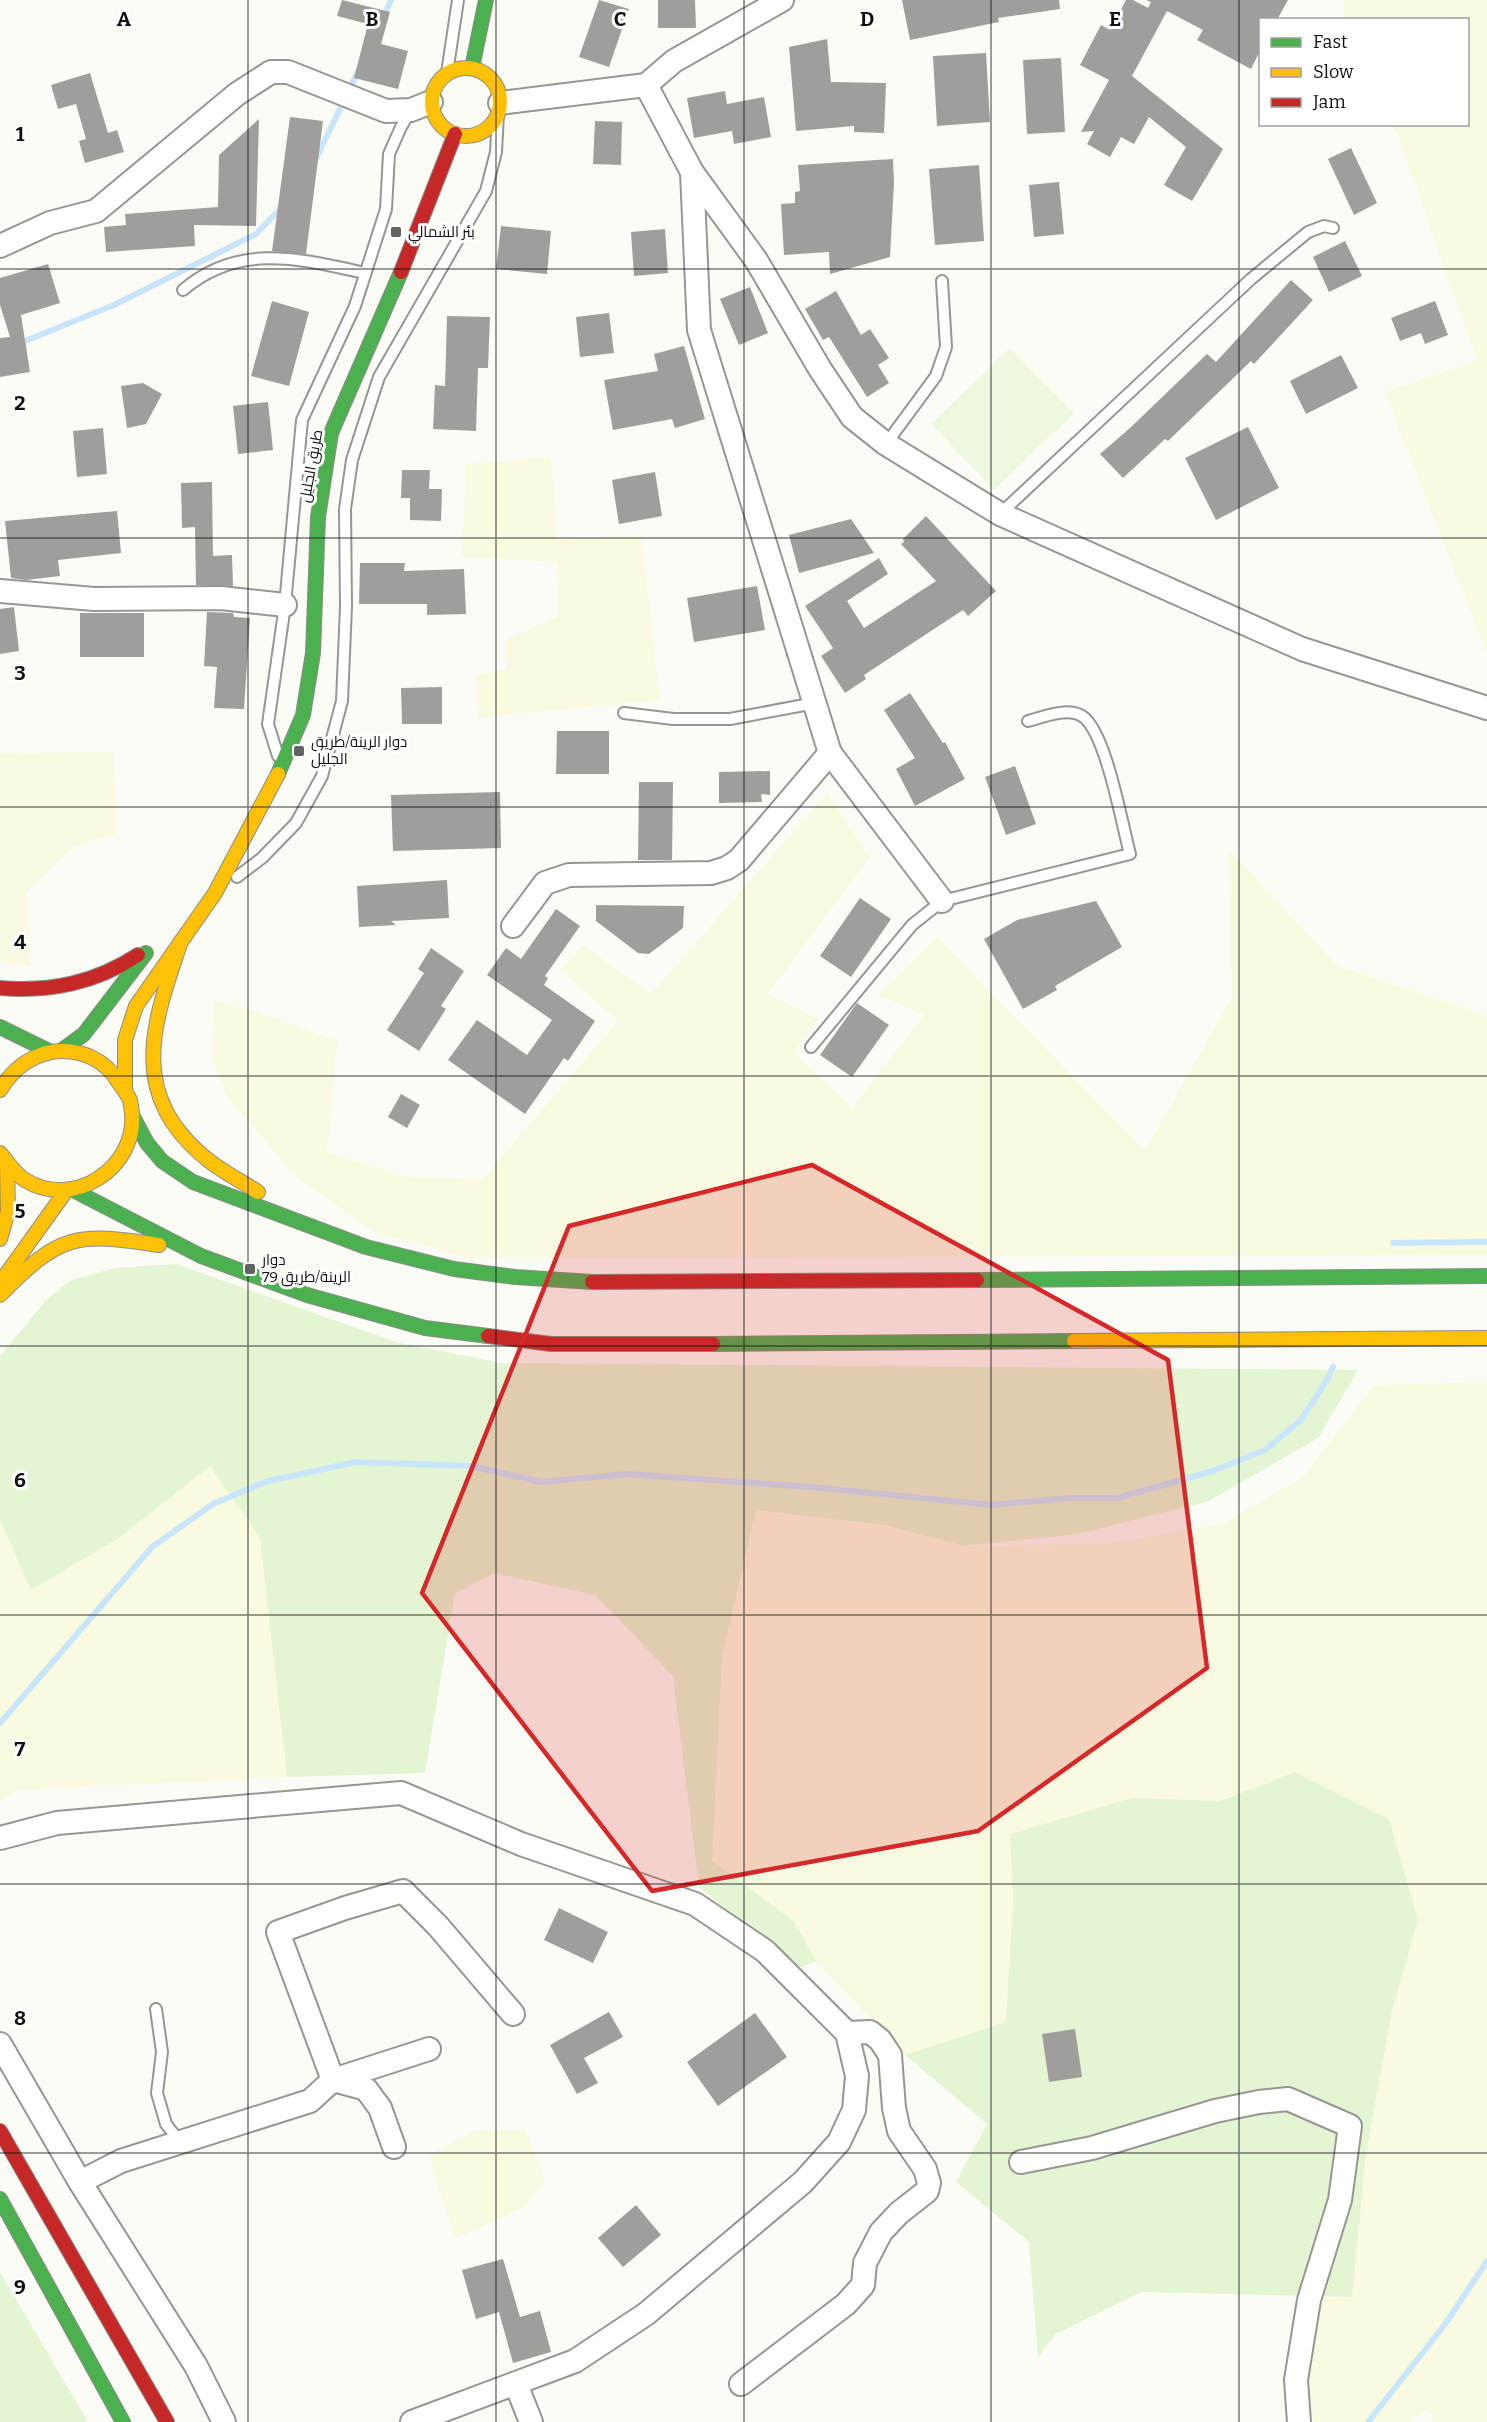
<svg xmlns="http://www.w3.org/2000/svg" width="1487" height="2422" font-family="Bitter,Cairo,serif">
	<style>
		.farmland { fill: #fafae1 }
		.green { fill: #e4f5d3 }
		.pitch { fill: #eef8de }
		.lines { fill: none; stroke-linecap: round; stroke-linejoin: round }
		.stream { stroke: #c8e5fb; stroke-width: 6 }
		.building { fill: #a09e9b }
		.lane-casing { stroke: #969694; stroke-width: 14 }
		.street-casing { stroke: #969694; stroke-width: 26 }
		.fast-casing { stroke: #8d8d8a; stroke-width: 16 }
		.slow-casing { stroke: #8d8d8a; stroke-width: 16 }
		.jam-casing { stroke: #8d8d8a; stroke-width: 16 }
		.lane { stroke: #fffffe; stroke-width: 10 }
		.street { stroke: #fffffe; stroke-width: 22 }
		.fast { stroke: #4caf50; stroke-width: 14 }
		.slow { stroke: #ffc107; stroke-width: 14 }
		.jam { stroke: #c62828; stroke-width: 14 }
		.marked { fill: #d62828; fill-opacity: 0.2; stroke: #d62828; stroke-width: 4.5; stroke-linejoin: round }
		.grid { fill: none; stroke: #101010; stroke-width: 1.5; stroke-opacity: 0.55 }
		.poi-dot { fill: #636360; stroke: #fff; stroke-width: 2 }
		.labels { text-anchor: middle; stroke-width: 6; stroke-linejoin: round; paint-order: stroke }
		.poi-label { font-size: 15px; fill: #101010; stroke: #fff; text-anchor: start }
		.street-label { font-size: 15px; fill: #101010; stroke: #fff }
		.grid-label { font-size: 20px; text-anchor: middle; font-weight: bold; fill: #101010; stroke: #fff; stroke-width: 6; stroke-linejoin: round; paint-order: stroke }
	</style>
	<rect width="100%" height="100%" fill="#fcfcf6"/>
	<g class="farmland">
		<polygon points="1344,0 1487,0 1487,653 1385,392 1477,360 1398,135 1391,125 1468,124 1468,20 1344,19"/>
		<polygon points="551,457 557,540 641,536 660,700 478,718 476,674 507,670 507,639 559,616 557,562 462,557 466,464"/>
		<polygon points="113,752 117,833 74,846 27,892 30,966 0,961 0,753"/>
		<polygon points="827,793 870,857 768,994 818,1019 794,1052 852,1108 924,1015 878,995 937,937 1145,1151 1232,997 1229,850 1338,966 1487,1015 1487,1255 469,1258 377,1233 299,1180 228,1098 212,1059 215,1001 250,1009 337,1041 327,1152 407,1177 482,1180 618,1021 561,970 583,945 651,994"/>
		<polygon points="1487,1382 1487,2422 1435,2422 1427,2409 1409,2422 1314,2422 1307,2374 1319,2298 1352,2297 1366,2154 1392,2011 1418,1921 1295,1772 1220,1801 1132,1798 1011,1834 1013,1900 1006,2023 905,2055 816,1961 794,1921 712,1861 722,1657 756,1509 885,1525 964,1546 1114,1543 1224,1523 1303,1477 1374,1385"/>
		<polygon points="210,1465 261,1538 287,1777 20,1790 0,1801 0,1520 31,1590 119,1538"/>
		<polygon points="524,2129 545,2179 526,2206 455,2239 429,2155 474,2131"/>
	</g>
	<g class="green">
		<polygon points="176,1264 399,1343 503,1363 1358,1370 1318,1438 1209,1501 1079,1534 964,1546 885,1525 756,1510 722,1657 712,1861 794,1921 816,1961 799,1968 699,1887 673,1676 595,1595 494,1573 455,1593 425,1773 287,1777 260,1538 210,1466 119,1538 31,1590 0,1520 0,1356 47,1299 71,1280 115,1268"/>
		<polygon points="1295,1772 1389,1819 1418,1920 1392,2011 1366,2154 1352,2297 1142,2292 1055,2334 1038,2358 1029,2242 956,2182 987,2124 905,2055 1006,2022 1013,1900 1010,1834 1132,1798 1220,1801"/>
		<polygon points="0,2272 88,2422 0,2422"/>
	</g>
	<polygon class="pitch" points="1010,348 1074,413 994,490 931,424"/>
	<g class="lines">
		<g class="stream">
			<polyline points="383,18 391,0"/>
			<polyline points="316,159 358,71"/>
			<polyline points="20,343 114,305 256,234 283,206"/>
			<polyline points="1393,1243 1487,1242"/>
			<polyline points="0,1723 152,1547 213,1504 268,1481 356,1462 471,1466 541,1482 627,1474 811,1487 991,1505 1070,1498 1117,1498 1213,1471 1265,1450 1301,1420 1324,1385 1333,1367"/>
			<polyline points="1368,2422 1446,2323 1487,2261"/>
		</g>
	</g>
	<g class="building">
		<polygon points="342,0 390,12 381,44 408,51 398,89 354,78 368,24 337,16"/>
		<polygon points="599,0 629,9 609,67 579,57"/>
		<polygon points="658,0 695,0 696,28 658,28"/>
		<polygon points="902,0 1059,0 1060,9 998,18 999,22 910,40"/>
		<polygon points="1126,0 1133,0 1148,8 1151,2 1146,0 1288,0 1277,20 1260,20 1260,51 1251,69 1197,40 1203,30 1167,11 1132,76 1223,149 1192,201 1164,185 1186,147 1149,117 1134,144 1121,137 1110,157 1087,144 1094,131 1081,132 1109,80 1080,65 1101,25 1110,30"/>
		<polygon points="827,39 831,82 886,83 884,133 854,132 854,126 796,131 789,47"/>
		<polygon points="986,53 990,122 937,126 933,56"/>
		<polygon points="1061,58 1065,132 1027,134 1023,60"/>
		<polygon points="90,73 108,133 117,130 124,152 85,163 79,141 86,139 76,104 58,109 51,85"/>
		<polygon points="725,91 727,104 764,97 771,137 734,144 732,131 694,138 687,98"/>
		<polygon points="290,117 323,121 306,254 272,251"/>
		<polygon points="259,119 256,226 194,225 195,246 106,252 104,227 126,225 125,214 218,207 219,155"/>
		<polygon points="595,121 622,122 621,165 593,164"/>
		<polygon points="1351,148 1377,203 1354,215 1328,159"/>
		<polygon points="893,159 894,183 890,257 830,274 829,252 784,255 781,204 795,203 795,192 800,191 798,165"/>
		<polygon points="979,165 984,241 935,245 929,169"/>
		<polygon points="1059,182 1064,234 1034,237 1029,185"/>
		<polygon points="501,226 551,231 547,274 496,269"/>
		<polygon points="665,229 668,273 634,276 631,232"/>
		<polygon points="1345,241 1362,276 1329,292 1313,257"/>
		<polygon points="48,264 60,303 21,315 30,372 0,377 0,338 10,337 0,305 0,278"/>
		<polygon points="1291,280 1313,300 1254,364 1251,361 1168,441 1165,439 1123,478 1100,454 1130,428 1207,354 1216,362"/>
		<polygon points="750,287 768,333 739,345 720,299"/>
		<polygon points="836,291 861,335 870,329 889,358 878,365 889,383 867,397 829,337 823,340 805,309"/>
		<polygon points="272,301 309,312 289,386 251,376"/>
		<polygon points="1435,301 1448,335 1425,344 1421,333 1400,341 1391,318"/>
		<polygon points="609,313 614,353 580,357 576,317"/>
		<polygon points="447,316 490,317 488,368 478,368 476,431 433,429 435,385 445,386"/>
		<polygon points="684,346 705,419 675,428 672,419 613,430 604,380 658,371 654,354"/>
		<polygon points="1341,355 1358,388 1306,414 1290,381"/>
		<polygon points="143,383 162,394 146,424 127,428 121,386"/>
		<polygon points="268,402 273,450 238,454 233,406"/>
		<polygon points="1248,427 1279,488 1216,520 1185,458"/>
		<polygon points="103,428 107,474 77,477 73,431"/>
		<polygon points="402,470 430,470 429,489 442,489 441,521 410,520 410,498 401,498"/>
		<polygon points="655,472 662,516 619,524 612,480"/>
		<polygon points="212,482 213,556 232,555 233,586 196,585 195,527 182,528 181,483"/>
		<polygon points="117,511 121,553 58,560 60,576 26,580 11,578 5,521"/>
		<polygon points="926,516 996,591 968,616 963,610 864,675 866,679 845,693 821,656 833,648 805,606 879,558 888,574 847,601 864,628 936,581 901,544 904,542 903,539"/>
		<polygon points="851,519 874,553 799,573 789,535"/>
		<polygon points="360,563 405,563 404,571 464,569 466,614 427,615 427,604 359,604"/>
		<polygon points="757,586 765,630 694,642 687,598"/>
		<polygon points="14,607 19,651 0,654 0,609"/>
		<polygon points="207,612 233,613 234,617 250,618 244,709 214,708 217,667 204,666"/>
		<rect x="80" y="613" width="64" height="44"/>
		<polygon points="442,687 442,724 402,724 401,688"/>
		<polygon points="910,693 943,743 945,742 965,779 915,806 896,769 915,758 884,710"/>
		<polygon points="557,731 609,731 609,774 556,774"/>
		<polygon points="1015,766 1036,824 1006,835 985,777"/>
		<polygon points="770,771 770,795 761,794 762,802 719,803 719,772"/>
		<polygon points="639,782 673,782 672,860 638,860"/>
		<polygon points="500,792 501,848 393,851 391,795"/>
		<polygon points="447,880 449,918 391,921 396,925 359,927 357,886"/>
		<polygon points="860,898 891,919 851,977 820,956"/>
		<polygon points="1096,901 1122,947 1055,986 1057,990 1023,1009 984,939 1017,920"/>
		<polygon points="596,905 684,906 683,928 649,954 638,953 596,921"/>
		<polygon points="556,909 580,926 545,976 548,978 544,985 595,1021 568,1061 564,1058 525,1114 448,1060 477,1020 527,1055 552,1020 487,975 506,948 521,959"/>
		<polygon points="431,948 464,971 441,1006 446,1009 419,1051 387,1030 424,973 418,969"/>
		<polygon points="857,1003 889,1025 852,1077 820,1055"/>
		<polygon points="401,1094 420,1105 407,1128 388,1117"/>
		<polygon points="559,1908 608,1932 593,1963 544,1940"/>
		<polygon points="609,2012 623,2037 584,2058 598,2083 577,2094 550,2045"/>
		<polygon points="755,2013 787,2057 718,2106 687,2062"/>
		<polygon points="1075,2029 1082,2077 1049,2082 1042,2034"/>
		<polygon points="636,2205 661,2235 623,2267 598,2238"/>
		<polygon points="503,2259 520,2317 540,2311 551,2352 513,2363 499,2312 476,2319 462,2270"/>
	</g>
	<g class="lines">
		<g class="lane-casing">
			<g id="lane">
				<polyline points="447,73 458,0"/>
				<path d="M183,290C239,242 301,259 365,273"/>
				<polyline points="886,444 936,376 946,347 942,281"/>
				<polyline points="1000,514 1251,279 1308,232 1324,226 1333,228"/>
				<polyline points="624,713 673,719 730,719 815,703"/>
				<polyline points="278,756 268,724 285,605 302,420 355,306 386,209 389,154 401,127 411,110"/>
				<polyline points="237,877 262,858 296,823 322,776 342,701 346,607 345,509 352,460 379,377 486,191 496,152 498,114"/>
				<path d="M811,1047L912,925L942,901L1130,854C1122,825 1106,731 1082,716C1067,707 1043,717 1028,721"/>
				<polyline points="156,2009 162,2052 157,2093 166,2124 179,2141"/>
			</g>
		</g>
		<g class="street-casing">
			<g id="street">
				<polyline points="646,85 692,172 756,260 820,369 852,417 886,444 1000,514 1302,649 1487,708"/>
				<polyline points="500,103 646,85 674,61 782,0"/>
				<polyline points="692,172 699,330 830,753 942,901"/>
				<polyline points="0,246 50,223 96,211 237,94 271,72 288,72 386,111 411,110 431,102"/>
				<polyline points="0,591 94,599 221,598 285,605"/>
				<polyline points="513,926 545,883 569,875 711,873 727,868 739,860 830,753"/>
				<polyline points="0,1838 57,1823 401,1793 521,1844 695,1904 765,1951 847,2033 870,2032 880,2040 890,2055 894,2108 899,2131 925,2169 929,2183 927,2191 899,2213 881,2232 865,2263 863,2285 846,2304 741,2384"/>
				<polyline points="0,2044 80,2182 196,2366 224,2422"/>
				<polyline points="394,2147 380,2108 366,2089 333,2080 278,1932 345,1908 403,1891 438,1926 513,2014"/>
				<polyline points="1021,2162 1092,2148 1215,2111 1259,2102 1288,2099 1350,2126 1340,2200 1309,2300 1296,2380 1299,2422"/>
				<polyline points="80,2182 121,2161 310,2101 333,2080 429,2049"/>
				<polyline points="516,2384 531,2422"/>
				<polyline points="412,2422 575,2361 646,2314 803,2182 839,2142 854,2110 857,2076 847,2033"/>
			</g>
		</g>
		<g class="fast-casing">
			<g id="fast">
				<polyline points="472,68 486,0"/>
				<polyline points="278,774 303,715 313,653 318,517 331,433 401,272"/>
				<polyline points="0,1027 51,1052"/>
				<polyline points="61,1051 84,1034 146,953"/>
				<polyline points="132,1115 147,1143 162,1161 193,1182 366,1247 454,1269 515,1277 592,1282"/>
				<polyline points="73,1190 201,1256 307,1295 425,1328 488,1336"/>
				<polyline points="977,1280 1487,1276"/>
				<polyline points="713,1344 1074,1341"/>
				<polyline points="0,2199 123,2422"/>
			</g>
		</g>
		<g class="slow-casing">
			<g id="slow">
				<circle cx="466" cy="102" r="34"/>
				<path d="M181,941C153,1024 126,1094 208,1160C223,1172 241,1181 258,1192"/>
				<polyline points="125,1089 125,1040 136,1006 215,893 278,774"/>
				<path d="M0,1090C14,1067 36,1051 63,1051C85,1051 106,1062 117,1080C121,1086 127,1093 130,1100C131,1103 131,1109 132,1113C137,1168 73,1210 25,1180C15,1174 7,1161 0,1153"/>
				<polyline points="0,1239 8,1211 7,1163"/>
				<polyline points="0,1283 66,1191"/>
				<path d="M0,1295C60,1234 75,1232 159,1245"/>
				<polyline points="1074,1341 1487,1338"/>
			</g>
		</g>
		<g class="jam-casing">
			<g id="jam">
				<polyline points="401,272 455,134"/>
				<path d="M0,988C51,992 95,983 138,955"/>
				<polyline points="592,1282 977,1280"/>
				<polyline points="488,1336 551,1344 713,1344"/>
				<polyline points="0,2131 167,2422"/>
			</g>
		</g>
		<use href="#lane" class="lane"/>
		<use href="#street" class="street"/>
		<use href="#fast" class="fast"/>
		<use href="#slow" class="slow"/>
		<use href="#jam" class="jam"/>
	</g>
	<path class="marked" d="M812,1165L1168,1360L1207,1668L978,1831L652,1891L422,1593L569,1226Z"/>
	<path class="grid" d="M248,0V2422M496,0V2422M744,0V2422M991,0V2422M1239,0V2422M0,269H1487M0,538H1487M0,807H1487M0,1076H1487M0,1346H1487M0,1615H1487M0,1884H1487M0,2153H1487"/>
	<g class="poi-dot">
		<rect x="390" y="226" width="12" height="12" rx="3"/>
		<rect x="293" y="745" width="12" height="12" rx="3"/>
		<rect x="244" y="1263" width="12" height="12" rx="3"/>
	</g>
	<g class="labels">
		<g class="poi-label">
			<text x="408" y="237">بئر الشمالي</text>
			<text x="311" y="747">دوار الرينة/طريق<tspan x="311" dy="17">الجليل</tspan></text>
			<text x="262" y="1265">دوار<tspan x="262" dy="17">الرينة/طريق 79</tspan></text>
		</g>
		<g class="street-label">
			<text transform="translate(311 466) rotate(-80)" y="5">طريق الجليل</text>
		</g>
	</g>
	<g class="grid-label">
		<text x="124" y="26">A</text>
		<text x="372" y="26">B</text>
		<text x="620" y="26">C</text>
		<text x="867" y="26">D</text>
		<text x="1115" y="26">E</text>
		<text x="20" y="141">1</text>
		<text x="20" y="410">2</text>
		<text x="20" y="680">3</text>
		<text x="20" y="949">4</text>
		<text x="20" y="1218">5</text>
		<text x="20" y="1487">6</text>
		<text x="20" y="1756">7</text>
		<text x="20" y="2025">8</text>
		<text x="20" y="2294">9</text>
	</g>
	<rect x="1259" y="18" width="210" height="108" fill="#ffffff" stroke="#9f9f9f" stroke-width="1.5"/>
	<rect x="1271" y="38" width="30" height="9" fill="#4caf50" stroke="#9f9f9f" stroke-width="1.5"/>
	<text x="1313" y="48" font-size="18" fill="#101010">Fast</text>
	<rect x="1271" y="68" width="30" height="9" fill="#ffc107" stroke="#9f9f9f" stroke-width="1.5"/>
	<text x="1313" y="78" font-size="18" fill="#101010">Slow</text>
	<rect x="1271" y="98" width="30" height="9" fill="#c62828" stroke="#9f9f9f" stroke-width="1.5"/>
	<text x="1313" y="108" font-size="18" fill="#101010">Jam</text>
</svg>
